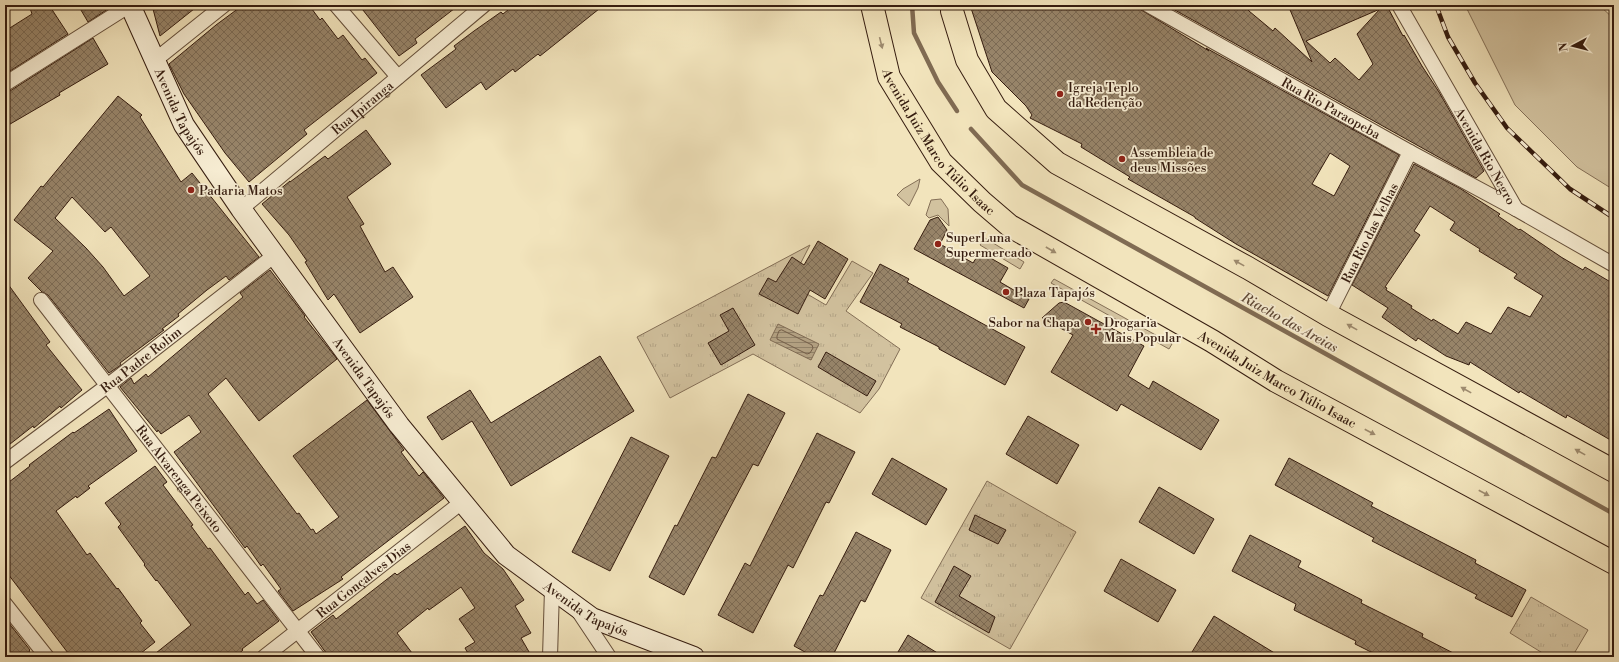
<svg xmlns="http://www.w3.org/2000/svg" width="1619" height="662" font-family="'Libre Bodoni',serif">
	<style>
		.green { fill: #d2c29f; stroke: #846f57 }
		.park { fill: url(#park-tufts); stroke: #846f57 }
		.water { fill: url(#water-rules); stroke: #806b53 }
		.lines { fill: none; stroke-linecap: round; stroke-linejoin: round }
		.shore { stroke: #745e48; stroke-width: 1 }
		.stream { stroke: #806b53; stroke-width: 4.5 }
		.building { fill: url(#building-cross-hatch); stroke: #351c0f; fill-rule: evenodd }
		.street-casing { stroke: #644e3a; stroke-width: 16 }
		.secondary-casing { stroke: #351c0f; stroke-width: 22 }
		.primary-casing { stroke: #351c0f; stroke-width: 24 }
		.street { stroke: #f7edd3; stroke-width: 14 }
		.secondary { stroke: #f7edd3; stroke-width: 20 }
		.primary { stroke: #f2e4bc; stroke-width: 22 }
		.rail-casing { stroke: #351c0f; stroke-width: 4.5 }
		.rail { stroke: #f7edd3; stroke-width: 3; stroke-dasharray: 9; stroke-linecap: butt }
		.oneway { fill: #9d8a6e }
		.poi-dot { fill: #8f2418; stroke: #f7edd3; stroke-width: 1.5 }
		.labels { text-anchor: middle; stroke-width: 3.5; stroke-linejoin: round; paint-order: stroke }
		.poi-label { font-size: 13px; fill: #351c0f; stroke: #f7edd3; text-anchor: start }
		.street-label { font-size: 13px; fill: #351c0f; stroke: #f7edd3 }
		.water-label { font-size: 14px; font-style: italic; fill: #614a37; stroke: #f7edd3 }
	</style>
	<defs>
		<pattern id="park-tufts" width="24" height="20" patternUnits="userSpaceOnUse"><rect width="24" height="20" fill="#d2c29f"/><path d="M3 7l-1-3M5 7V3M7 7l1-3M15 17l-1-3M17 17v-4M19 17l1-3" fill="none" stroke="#b5a688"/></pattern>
		<pattern id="water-rules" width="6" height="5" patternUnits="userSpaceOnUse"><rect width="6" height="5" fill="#b2a081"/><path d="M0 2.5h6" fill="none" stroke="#928268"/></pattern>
		<pattern id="building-cross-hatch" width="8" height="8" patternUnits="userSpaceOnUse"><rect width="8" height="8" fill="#978469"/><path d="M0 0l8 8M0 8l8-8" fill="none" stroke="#7c6b55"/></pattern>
	</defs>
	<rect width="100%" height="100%" fill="#f2e4bc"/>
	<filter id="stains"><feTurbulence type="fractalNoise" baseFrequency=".005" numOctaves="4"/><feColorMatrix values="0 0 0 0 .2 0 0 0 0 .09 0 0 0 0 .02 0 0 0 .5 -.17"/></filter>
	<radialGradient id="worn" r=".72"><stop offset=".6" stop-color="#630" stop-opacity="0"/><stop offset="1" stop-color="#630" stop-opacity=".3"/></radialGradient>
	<g class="green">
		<polygon points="1465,5 1599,5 1614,19 1614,190 1577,167 1515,105"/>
		<polygon points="920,179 918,188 909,206 897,195 903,189"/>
		<polygon points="941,199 948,209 949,226 938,215 929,218 926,215 931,200"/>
		<polygon points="985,238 1024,262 1020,269 980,245"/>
		<polygon points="1054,279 1172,344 1169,349 1051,283"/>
	</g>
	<g class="park">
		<polygon points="810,245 790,284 826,305 852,261 873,273 846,311 900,349 879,389 860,413 753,354 670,398 637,337"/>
		<polygon points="987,481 1076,532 1010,649 921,598"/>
		<polygon points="1531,597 1588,630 1572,657 1549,657 1510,633"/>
	</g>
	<polygon class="water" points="778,324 819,344 811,360 770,340"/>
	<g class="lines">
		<polygon class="shore" points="782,330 812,345 813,348 810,353 807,354 777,339 777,336 779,331"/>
		<g class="stream">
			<polyline points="912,5 914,33 938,82 957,111"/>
			<polyline points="971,129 1022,185 1614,514"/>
		</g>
	</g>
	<g class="building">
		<polygon points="29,5 49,5 68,34 10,71 5,64 5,31 32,14"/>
		<polygon points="78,5 114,5 88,22"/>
		<polygon points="152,5 199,5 160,36"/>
		<polygon points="243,5 309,5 320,20 322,18 338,39 343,35 362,60 365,58 377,73 304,130 307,134 249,182 225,153 184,94 169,64 216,25"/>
		<polygon points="359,5 459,5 415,39 417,43 399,56"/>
		<polygon points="514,5 604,5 540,56 538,54 515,72 513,69 486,90 481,82 446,108 421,75 456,49 454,46 474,31 501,12 503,14"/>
		<path d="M970,5H1133L1209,51L1206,48L1399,155L1328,296L1236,244L1195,218V217L1128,179L1130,177L1081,147L1082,144L1030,118L1032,115L1026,106L992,72ZM1330,153L1350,166L1334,196L1312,184Z"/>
		<path d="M1169,5H1245L1249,11L1273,31L1275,28L1312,62L1288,5H1390L1387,6L1403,36L1404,35L1422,66L1439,92L1484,171L1476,178L1173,9ZM1380,9L1357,34L1373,64L1359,80L1335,58L1330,63L1306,41Z"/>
		<polygon points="93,38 108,64 59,93 60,95 5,127 5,92 10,91"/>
		<path d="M118,96L142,115L140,117L181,182L192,173L259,257L229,280L226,276L207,290L178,314L179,316L162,329L164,330L120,363L121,365L109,373L48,295L42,292L28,278L53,251L14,220L41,186L43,187ZM72,197L105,232L111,227L150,276L124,296L103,267L86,248L55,218Z"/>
		<polygon points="366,130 391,164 347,197 364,224 360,226 385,272 393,267 413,297 360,333 334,294 328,300 305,262 307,261 289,235 262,204 290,181 290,182 325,156 328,159"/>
		<path d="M1414,164L1461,189L1500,214L1498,216L1519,230L1520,229L1561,257L1583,270L1585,267L1614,284V442L1567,415L1566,418L1520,391L1519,393L1470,362L1469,365L1446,356L1418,338L1416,341L1382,317L1388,308L1352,285ZM1430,206L1455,222L1450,230L1480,249L1479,251L1517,274L1514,278L1543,296L1530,317L1508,307L1491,334L1466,322L1458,334L1433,319L1432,321L1411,308L1412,306L1386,290L1387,288L1385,287L1420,235L1414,231Z"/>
		<polygon points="938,217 947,230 940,244 973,263 980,252 1008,268 1000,282 1029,299 1024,308 914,249 930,220"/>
		<polygon points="818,241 848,259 825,299 810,290 798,314 759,294 768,278 776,282 792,257 804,265"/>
		<polygon points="880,264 909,279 907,282 1025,347 1005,385 939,349 939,347 900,327 902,324 860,302"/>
		<polygon points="270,270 305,316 304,317 337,359 259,421 226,378 208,394 297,514 299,513 311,530 313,529 316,534 339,517 293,456 367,400 404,450 401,452 419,476 423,472 444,498 341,577 343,579 293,611 278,591 281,589 263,564 261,566 247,546 245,548 174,452 201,432 189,415 161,434 158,430 157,432 120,387 131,378 134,384 146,374 148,377 243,297 240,293"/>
		<polygon points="5,280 50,342 46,345 82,390 61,408 60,406 34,428 33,426 5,448"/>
		<polygon points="1064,302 1144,346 1128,376 1149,389 1153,381 1219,420 1201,450 1121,404 1117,411 1051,372 1073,335 1042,318 1059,303"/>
		<polygon points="733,308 755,345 721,365 708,343 729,331 720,315"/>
		<polygon points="826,352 876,381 867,396 818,367"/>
		<polygon points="600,356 634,411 511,486 472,421 442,440 427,417 470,390 491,423"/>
		<polygon points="748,394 785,413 758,466 753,464 684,595 649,577 675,525 677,526 712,457 716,458"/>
		<polygon points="109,409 137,451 88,486 90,488 77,498 76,496 56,511 87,555 90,553 117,589 118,588 142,621 140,623 155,642 136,657 71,657 5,570 5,485 30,466 29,465 73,432 74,433"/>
		<polygon points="1028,416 1079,445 1057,484 1006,454"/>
		<polygon points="817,433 855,452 829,503 826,502 793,568 788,565 753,633 718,615 745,563 750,566"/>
		<polygon points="631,437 669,456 610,571 572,552"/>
		<polygon points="892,458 947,489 926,525 872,494"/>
		<polygon points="1289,458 1373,503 1371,506 1476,560 1475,563 1526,590 1512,617 1475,598 1477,595 1372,541 1374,538 1275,485"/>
		<polygon points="155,466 167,482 163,485 193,525 191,526 208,549 210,548 245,595 248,592 257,604 263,600 279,621 242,649 243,650 235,657 151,657 191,625 157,580 156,581 144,565 145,564 118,527 121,524 105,503"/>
		<polygon points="1159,487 1214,519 1194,554 1139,522"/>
		<polygon points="975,515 1006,530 998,544 969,530"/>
		<polygon points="465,526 484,553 503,569 524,600 515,606 531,633 521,638 532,657 470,657 465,648 475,642 459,619 475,608 461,587 429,610 428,608 397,633 415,657 329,657 311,632 333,615 336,619 395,573 397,575"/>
		<polygon points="856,532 891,550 865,602 861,600 832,657 814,657 794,646 820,595 823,596"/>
		<polygon points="1250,535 1301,561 1298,567 1362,600 1361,603 1423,634 1422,637 1461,657 1381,657 1355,644 1356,641 1294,610 1296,604 1232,571"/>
		<polygon points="1121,559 1176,590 1158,622 1104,591"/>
		<polygon points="954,566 971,576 959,596 995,617 989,633 935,602"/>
		<polygon points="1214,616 1281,657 1200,657 1192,652"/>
		<polygon points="5,618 30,650 29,651 33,657 5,657"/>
		<polygon points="908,635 944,657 895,657"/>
	</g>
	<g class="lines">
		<g class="street-casing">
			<g id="street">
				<polyline points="336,5 398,77"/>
				<path id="s1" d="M1148,5L1410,152L1516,209"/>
				<path id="s2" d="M1399,5L1516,209L1614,265"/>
				<polyline points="154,61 224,5"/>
				<polyline points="5,84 130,5"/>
				<path id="s3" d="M241,209L484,5"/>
				<path id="s4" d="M41,300L318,657"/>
				<path id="s5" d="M1328,315L1410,152"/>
				<path id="s6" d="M5,462L107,386L275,255"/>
				<polyline points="5,604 47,657"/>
				<polyline points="579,612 609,657"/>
				<path id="s7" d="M264,657L462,502"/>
				<polyline points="550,657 552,589"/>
			</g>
		</g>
		<g class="secondary-casing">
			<g id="secondary">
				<path id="s8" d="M130,5L184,125L241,209L399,425L506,555L592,618L694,657"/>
			</g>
		</g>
		<g class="primary-casing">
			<g id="primary">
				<path id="s9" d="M872,5L889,77L941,162L982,202L1010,226L1212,341L1276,381L1614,563"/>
				<polyline points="952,5 952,11 967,60 996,109 1057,163 1248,268 1328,315 1614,471"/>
			</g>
		</g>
		<use href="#street" class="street"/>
		<use href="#secondary" class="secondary"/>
		<use href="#primary" class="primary"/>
		<g class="rail-casing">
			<polyline id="rail" points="1436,5 1448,37 1475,83 1507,128 1570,189 1614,218"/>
		</g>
		<use href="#rail" class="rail"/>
	</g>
	<defs><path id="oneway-solid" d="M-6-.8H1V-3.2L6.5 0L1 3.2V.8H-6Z"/></defs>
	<g class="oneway">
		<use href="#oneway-solid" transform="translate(881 43) rotate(76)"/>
		<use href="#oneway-solid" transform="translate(1051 250) rotate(30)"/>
		<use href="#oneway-solid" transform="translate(1239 263) rotate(-151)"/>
		<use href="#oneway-solid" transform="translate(1352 327) rotate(-151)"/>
		<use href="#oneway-solid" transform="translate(1466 390) rotate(-151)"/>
		<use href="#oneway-solid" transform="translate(1370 432) rotate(28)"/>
		<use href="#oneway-solid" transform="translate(1580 452) rotate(-151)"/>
		<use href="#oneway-solid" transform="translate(1484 493) rotate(28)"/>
	</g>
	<g class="poi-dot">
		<circle cx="1060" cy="94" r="4"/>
		<circle cx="1122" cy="159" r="4"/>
		<circle cx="191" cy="190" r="4"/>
		<circle cx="938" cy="244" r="4"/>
		<circle cx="1006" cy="292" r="4"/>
		<circle cx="1088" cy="322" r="4"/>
		<path d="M1094 323h4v4h4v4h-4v4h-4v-4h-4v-4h4z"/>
	</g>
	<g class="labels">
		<g class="poi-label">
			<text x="1068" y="92">Igreja Teplo<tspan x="1068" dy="15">da Redenção</tspan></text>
			<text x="1130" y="157">Assembleia de<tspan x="1130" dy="15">deus Missões</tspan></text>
			<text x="199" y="195">Padaria Matos</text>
			<text x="946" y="242">SuperLuna<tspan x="946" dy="15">Supermercado</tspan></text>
			<text x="1014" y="297">Plaza Tapajós</text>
			<text x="1080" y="327" text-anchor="end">Sabor na Chapa</text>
			<text x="1104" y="327">Drogaria<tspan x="1104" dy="15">Mais Popular</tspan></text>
		</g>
		<g class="street-label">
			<text dy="5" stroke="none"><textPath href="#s3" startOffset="158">Rua Ipiranga</textPath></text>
			<text dy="5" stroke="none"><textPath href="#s1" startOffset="210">Rua Rio Paraopeba</textPath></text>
			<text dy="5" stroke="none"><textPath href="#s8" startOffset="118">Avenida Tapajós</textPath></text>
			<text dy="5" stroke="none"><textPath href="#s9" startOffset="156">Avenida Juiz Marco Túlio Isaac</textPath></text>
			<text dy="5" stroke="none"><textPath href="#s2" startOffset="174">Avenida Rio Negro</textPath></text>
			<text dy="5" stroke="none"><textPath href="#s5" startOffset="92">Rua Rio das Velhas</textPath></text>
			<text dy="5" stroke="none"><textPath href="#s6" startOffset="170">Rua Padre Rolim</textPath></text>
			<text dy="5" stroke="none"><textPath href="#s8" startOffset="442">Avenida Tapajós</textPath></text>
			<text dy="5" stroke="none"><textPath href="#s9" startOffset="576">Avenida Juiz Marco Túlio Isaac</textPath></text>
			<text dy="5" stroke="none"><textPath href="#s4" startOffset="226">Rua Alvarenga Peixoto</textPath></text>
			<text dy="5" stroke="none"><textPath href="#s7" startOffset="126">Rua Gonçalves Dias</textPath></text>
			<text dy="5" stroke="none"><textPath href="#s8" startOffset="766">Avenida Tapajós</textPath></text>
		</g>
		<g class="water-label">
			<text transform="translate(1290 322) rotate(29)" y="5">Riacho das Areias</text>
		</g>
	</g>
	<rect width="1619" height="662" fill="none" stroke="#f2e4bc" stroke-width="20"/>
	<rect x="6" y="6" width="1607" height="650" fill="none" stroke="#351c0f" stroke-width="2"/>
	<rect x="10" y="10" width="1599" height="642" fill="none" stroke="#351c0f"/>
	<g transform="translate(1573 46) rotate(263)" stroke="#f7edd3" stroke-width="3" paint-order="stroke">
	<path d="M0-3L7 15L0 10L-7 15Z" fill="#351c0f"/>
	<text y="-6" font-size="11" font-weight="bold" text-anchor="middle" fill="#351c0f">N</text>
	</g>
	<rect width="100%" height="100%" filter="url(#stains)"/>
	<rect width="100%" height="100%" fill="url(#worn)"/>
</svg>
